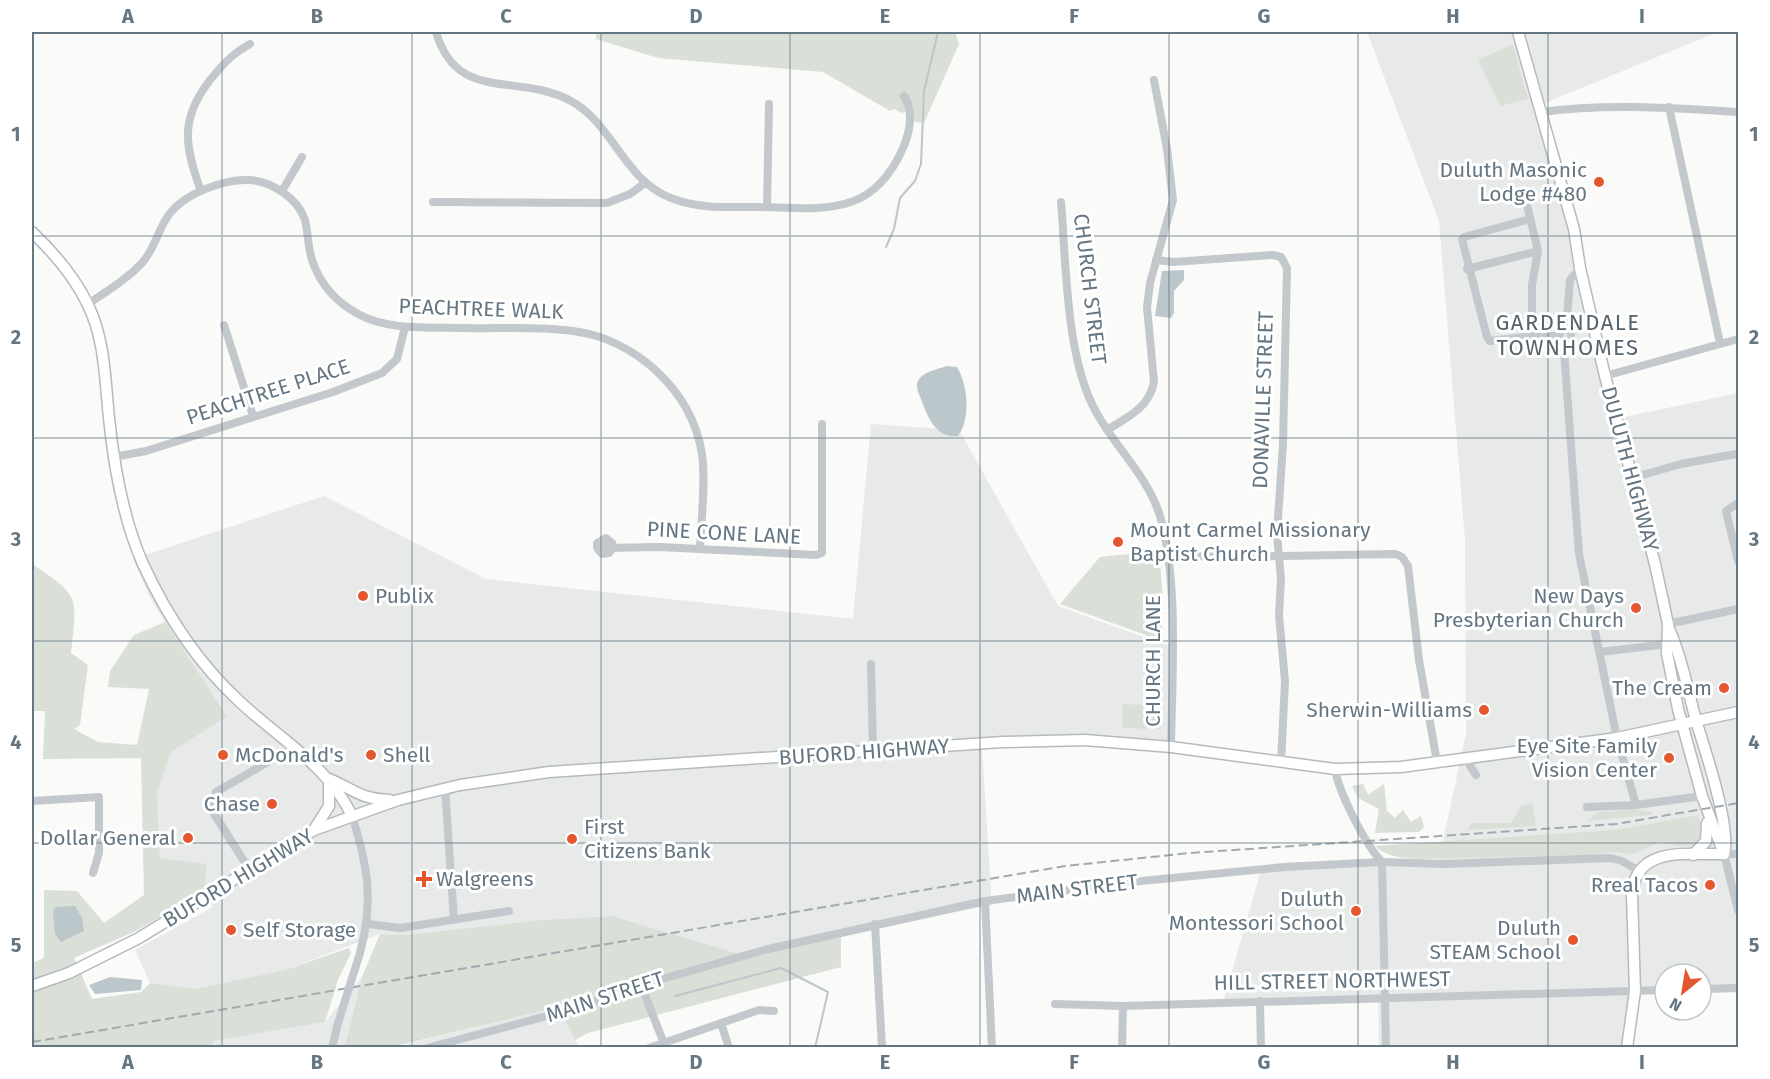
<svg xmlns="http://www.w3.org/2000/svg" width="1770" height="1079" font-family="'Fira Sans',sans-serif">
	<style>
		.built { fill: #e8e9e9 }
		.green { fill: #dadfd7 }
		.water { fill: #bbc7cb }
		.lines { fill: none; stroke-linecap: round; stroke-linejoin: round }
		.stream { stroke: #bbc7cb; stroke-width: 2 }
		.major-casing { stroke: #b5babe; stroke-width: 13 }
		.minor { stroke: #c3c8cc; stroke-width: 8 }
		.major { stroke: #fff; stroke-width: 10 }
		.rail { stroke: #a2aab0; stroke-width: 2; stroke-dasharray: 9 4.5; stroke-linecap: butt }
		.minor-bridge { stroke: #c3c8cc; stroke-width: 8 }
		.grid { fill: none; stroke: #657683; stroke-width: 1.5; stroke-opacity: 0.55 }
		.poi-dot { fill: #e4572e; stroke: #fff; stroke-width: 2 }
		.labels { text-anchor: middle; stroke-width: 6; stroke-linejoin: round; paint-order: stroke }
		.poi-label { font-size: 21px; fill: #657683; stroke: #fff; text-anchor: end }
		.street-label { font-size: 21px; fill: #657683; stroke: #fff }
		.neighbourhood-label { font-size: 22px; letter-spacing: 1.5px; fill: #57646e; stroke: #fff }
		.neatline { fill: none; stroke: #657683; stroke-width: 2 }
		.grid-label { font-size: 20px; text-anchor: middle; font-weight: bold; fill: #657683 }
	</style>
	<rect width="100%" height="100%" fill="#fafaf8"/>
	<g class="built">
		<polygon points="1367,32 1712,32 1713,34 1535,107 1582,269 1610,420 1738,393 1738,992 1701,993 1701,974 1665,974 1665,993 1629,994 1621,1048 1379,1047 1378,996 1224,999 1261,870 1438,864 1466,734 1465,540 1439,221"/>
		<polygon points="871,424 959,430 1058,606 1169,646 1167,749 1070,744 982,746 992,905 740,954 612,916 542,920 406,935 380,934 285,970 195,989 150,983 135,950 213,907 204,891 207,865 160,858 157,793 171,752 227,715 177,643 151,599 133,559 324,496 486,579 853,619"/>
		<polygon points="362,977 344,1047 213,1047 213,1041 325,1022"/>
		<polygon points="560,1007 579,1047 391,1048 540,1011"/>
	</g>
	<g class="green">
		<polygon points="596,32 955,32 959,44 924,123 911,121 912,110 901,113 895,109 890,111 823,72 658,58 596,39"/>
		<polygon points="1513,44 1528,99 1500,106 1478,60"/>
		<polygon points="1159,551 1163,599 1162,641 1060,604 1100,557"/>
		<path d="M32,564C81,597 77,595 71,653L88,665L80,725L74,729L98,742L137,745L149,689L108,687L110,671L134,635L165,622L227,716L171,752L157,793L160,858L207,864L204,891L136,931L74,958L92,999L141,992L150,983L195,989L285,970L349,948L351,953L338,980L325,1022L213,1041V1047H32V963L44,958V890L77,891L104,923L144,895L141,758L43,759L45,711H32Z"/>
		<polygon points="1123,704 1161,706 1160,729 1122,728"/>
		<polygon points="1363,784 1368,795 1384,784 1387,811 1395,818 1403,810 1411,822 1421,816 1424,827 1419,832 1375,833 1379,809 1358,798 1352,786"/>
		<polygon points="1532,803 1536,826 1467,830 1472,823 1511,823 1521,806"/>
		<polygon points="1633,809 1653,812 1650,815 1587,821 1599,812"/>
		<path d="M1698,815L1703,833L1693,845L1682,846L1660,842L1633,854L1612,852L1588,855L1420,859C1403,858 1388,858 1375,846L1615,830Z"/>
		<polygon points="612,916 740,954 841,936 841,967 588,1033 575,1040 559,1007 391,1047 344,1048 362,977 380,934 406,935 542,920"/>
	</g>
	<g class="water">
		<polygon points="1184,270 1184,280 1174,291 1174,313 1171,318 1155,316 1162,271"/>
		<path d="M947,366L957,367C968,385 971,419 958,436C936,439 927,416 921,399C919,394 915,387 918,381C922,372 938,369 947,366Z"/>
		<polygon points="75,906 82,918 84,931 61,942 55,934 53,911 56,907"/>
		<polygon points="110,977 142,980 141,990 95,994 89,985"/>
	</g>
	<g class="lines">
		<g class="stream">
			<polyline points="886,247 894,229 900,198 915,181 921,164 924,91 938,32"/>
			<polyline points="675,996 781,968 828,992 815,1048"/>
		</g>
		<g class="major-casing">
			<g id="major">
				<polyline points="1518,32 1574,229 1580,268 1605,376 1655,564 1668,624 1667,653 1678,709 1702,796 1724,854"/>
				<path d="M32,232C53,252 74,276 87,303C105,338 105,380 109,418C114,467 123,519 143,564C166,614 198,663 239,701C278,738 328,765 352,816"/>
				<path d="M1670,631C1683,661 1688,692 1697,724C1706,752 1731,828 1724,854"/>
				<path d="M329,779C355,790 360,799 390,800"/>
				<polyline points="314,830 329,806 329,781"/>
				<polyline points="1693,855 1706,841 1707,823"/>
				<polyline points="32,986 69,973 139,938 314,830 398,800 460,785 549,772 1003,742 1085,740 1171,747 1335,769 1401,767 1617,738 1738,712"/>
				<path d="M1627,1048L1635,991L1632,894C1636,845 1688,855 1724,854"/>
			</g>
		</g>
		<g class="minor">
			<path d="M436,32C457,104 518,72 571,101C613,124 624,180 671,198C698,209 728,207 757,207C822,208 872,219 903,148C910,132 914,111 904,96"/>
			<polyline points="1669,107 1720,343"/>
			<path d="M1542,112C1607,103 1673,108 1738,112"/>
			<path d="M201,191C183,143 180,115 215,74C226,61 235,52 250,44"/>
			<polyline points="282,191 302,157"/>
			<polyline points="1524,193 1538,251 1532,285 1532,336"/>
			<polyline points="433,202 607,203 630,194 645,183"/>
			<path d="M1061,202C1066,262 1066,350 1092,404C1110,443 1147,473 1160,516C1179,582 1172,676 1171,747"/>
			<polyline points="767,207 769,104"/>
			<polyline points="1530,219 1464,237 1462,239 1487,337 1490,341 1532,336 1560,336"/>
			<polyline points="1156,260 1173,262 1273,255 1281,257 1287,268 1283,444 1277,534 1281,579 1279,615 1285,681 1281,763"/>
			<polyline points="1467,269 1538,251"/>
			<path d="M88,304C107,291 126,280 142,263C154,250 158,230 168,216C183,194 223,179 249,180C271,181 298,198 305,220C308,233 308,247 312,260C320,284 336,302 358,314C389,331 430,327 464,328C500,329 538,326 573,331C636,339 692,391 702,454C706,483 701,520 700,549"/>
			<polyline points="224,325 253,416"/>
			<polyline points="1566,329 1570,280 1580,268"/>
			<circle cx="1565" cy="335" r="6"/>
			<polyline points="1565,341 1564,351 1579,554 1617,738 1636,805"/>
			<polyline points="1605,376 1738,339"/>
			<path d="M1107,430C1128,417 1149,408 1154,382L1147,307L1150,283L1173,200L1167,149L1154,80"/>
			<polyline points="114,457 146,451 333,392 382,373 397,359 405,327"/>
			<polyline points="1632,478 1681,464 1736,454 1738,456"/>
			<polyline points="1738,503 1726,511 1738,561"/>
			<polygon points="606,538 612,543 603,548 612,549 609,553 602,554 597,548 597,543"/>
			<polyline points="603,548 660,547 816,555 822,553 822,424"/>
			<polyline points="1168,555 1225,557 1396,554 1402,557 1408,566 1419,660 1437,762"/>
			<polyline points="1668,624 1738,609"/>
			<polyline points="1600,652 1667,644"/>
			<polyline points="871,664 873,751"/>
			<polyline points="1465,758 1476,775"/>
			<path d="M1335,769C1339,793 1365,844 1382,862L1386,1048"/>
			<polyline points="445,788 454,920"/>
			<polyline points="32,801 99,797 99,853 93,873"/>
			<polyline points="1587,807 1636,805 1702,796"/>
			<path d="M352,816C368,866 374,901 360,953"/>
			<polyline points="1738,854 1724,854 1738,910"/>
			<polyline points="249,869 211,809 216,792 294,747"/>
			<polyline points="985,901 992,1048"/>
			<polyline points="368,924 400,928 509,911"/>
			<polyline points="875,924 882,1048"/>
			<polyline points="641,985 663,1041"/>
			<polyline points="1701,989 1738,988"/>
			<polyline points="1260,1001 1261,1048"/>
			<polyline points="1055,1004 1123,1006 1665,990"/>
			<polyline points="721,1023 729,1048"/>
			<polyline points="332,1048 338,1023"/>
			<polyline points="427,1048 573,1009 641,985 764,950 985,901 1141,881 1284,867 1382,862 1444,864 1611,858 1622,861 1638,870"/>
			<polyline points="649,1048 759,1010 774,1011"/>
			<polyline points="1122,1048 1123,1006"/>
		</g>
		<use href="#major" class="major"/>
		<polyline class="rail" points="32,1042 1065,866 1190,853 1616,824 1738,803"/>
		<polyline class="minor-bridge" points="338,1023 360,953"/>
	</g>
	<path class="grid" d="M222,32V1048M412,32V1048M601,32V1048M790,32V1048M980,32V1048M1169,32V1048M1358,32V1048M1548,32V1048M32,236H1738M32,438H1738M32,641H1738M32,843H1738"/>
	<g class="poi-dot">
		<circle cx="1599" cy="182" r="6"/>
		<circle cx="1118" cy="542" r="6"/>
		<circle cx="363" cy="596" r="6"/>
		<circle cx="1636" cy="608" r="6"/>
		<circle cx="1724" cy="688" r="6"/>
		<circle cx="1484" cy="710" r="6"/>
		<circle cx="223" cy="755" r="6"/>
		<circle cx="371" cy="755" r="6"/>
		<circle cx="1669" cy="758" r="6"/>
		<circle cx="272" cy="804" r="6"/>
		<circle cx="188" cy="838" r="6"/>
		<circle cx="572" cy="839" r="6"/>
		<path d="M421 870h6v6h6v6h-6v6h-6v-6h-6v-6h6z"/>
		<circle cx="1710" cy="885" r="6"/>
		<circle cx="1356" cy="911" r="6"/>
		<circle cx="231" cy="930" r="6"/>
		<circle cx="1573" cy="940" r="6"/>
	</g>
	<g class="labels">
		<g class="poi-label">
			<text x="1587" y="177">Duluth Masonic<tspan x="1587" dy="24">Lodge #480</tspan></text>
			<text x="1130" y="537" text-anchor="start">Mount Carmel Missionary<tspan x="1130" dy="24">Baptist Church</tspan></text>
			<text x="375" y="603" text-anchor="start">Publix</text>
			<text x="1624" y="603">New Days<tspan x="1624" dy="24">Presbyterian Church</tspan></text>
			<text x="1712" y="695">The Cream</text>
			<text x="1472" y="717">Sherwin-Williams</text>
			<text x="1657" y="753">Eye Site Family<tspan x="1657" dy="24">Vision Center</tspan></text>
			<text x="235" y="762" text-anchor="start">McDonald's</text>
			<text x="383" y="762" text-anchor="start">Shell</text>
			<text x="260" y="811">Chase</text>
			<text x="584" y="834" text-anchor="start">First<tspan x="584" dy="24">Citizens Bank</tspan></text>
			<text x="176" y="845">Dollar General</text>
			<text x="436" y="886" text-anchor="start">Walgreens</text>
			<text x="1698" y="892">Rreal Tacos</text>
			<text x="1344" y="906">Duluth<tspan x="1344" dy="24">Montessori School</tspan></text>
			<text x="1561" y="935">Duluth<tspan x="1561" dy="24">STEAM School</tspan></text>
			<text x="243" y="937" text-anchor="start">Self Storage</text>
		</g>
		<g class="street-label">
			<text transform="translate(1090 289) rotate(83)" y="7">CHURCH STREET</text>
			<text transform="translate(481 309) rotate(2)" y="7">PEACHTREE WALK</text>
			<text transform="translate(268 392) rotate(-18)" y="7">PEACHTREE PLACE</text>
			<text transform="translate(1263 400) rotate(-88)" y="7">DONAVILLE STREET</text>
			<text transform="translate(1630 469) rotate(75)" y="7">DULUTH HIGHWAY</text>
			<text transform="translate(724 533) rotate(3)" y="7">PINE CONE LANE</text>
			<text transform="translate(1153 661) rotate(-90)" y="7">CHURCH LANE</text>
			<text transform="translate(864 752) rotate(-4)" y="7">BUFORD HIGHWAY</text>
			<text transform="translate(238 878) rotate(-31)" y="7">BUFORD HIGHWAY</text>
			<text transform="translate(1077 889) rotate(-7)" y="7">MAIN STREET</text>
			<text transform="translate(1332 981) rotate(-1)" y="7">HILL STREET NORTHWEST</text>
			<text transform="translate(605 997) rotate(-18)" y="7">MAIN STREET</text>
		</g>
		<g class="neighbourhood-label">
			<text x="1568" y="330">GARDENDALE<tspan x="1568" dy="25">TOWNHOMES</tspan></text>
		</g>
	</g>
	<rect width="1770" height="1079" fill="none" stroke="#ffffff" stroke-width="66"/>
	<g transform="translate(1683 992) rotate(210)"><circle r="28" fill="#ffffff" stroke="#c1c8cd" stroke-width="1.5"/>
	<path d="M0-4.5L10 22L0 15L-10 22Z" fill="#e4572e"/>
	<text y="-9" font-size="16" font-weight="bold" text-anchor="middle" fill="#657683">N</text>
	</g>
	<rect x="33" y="33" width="1704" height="1013" class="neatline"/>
	<g class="grid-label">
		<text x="128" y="23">A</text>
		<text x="317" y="23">B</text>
		<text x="506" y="23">C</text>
		<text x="696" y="23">D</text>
		<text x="885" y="23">E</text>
		<text x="1074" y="23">F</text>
		<text x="1264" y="23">G</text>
		<text x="1453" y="23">H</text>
		<text x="1642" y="23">I</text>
		<text x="16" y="141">1</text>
		<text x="1754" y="141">1</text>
		<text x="16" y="344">2</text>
		<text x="1754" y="344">2</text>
		<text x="16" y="546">3</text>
		<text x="1754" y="546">3</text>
		<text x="16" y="749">4</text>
		<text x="1754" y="749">4</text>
		<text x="16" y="952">5</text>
		<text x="1754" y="952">5</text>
		<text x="128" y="1069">A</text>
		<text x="317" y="1069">B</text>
		<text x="506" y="1069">C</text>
		<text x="696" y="1069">D</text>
		<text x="885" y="1069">E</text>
		<text x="1074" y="1069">F</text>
		<text x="1264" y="1069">G</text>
		<text x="1453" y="1069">H</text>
		<text x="1642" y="1069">I</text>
	</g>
</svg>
